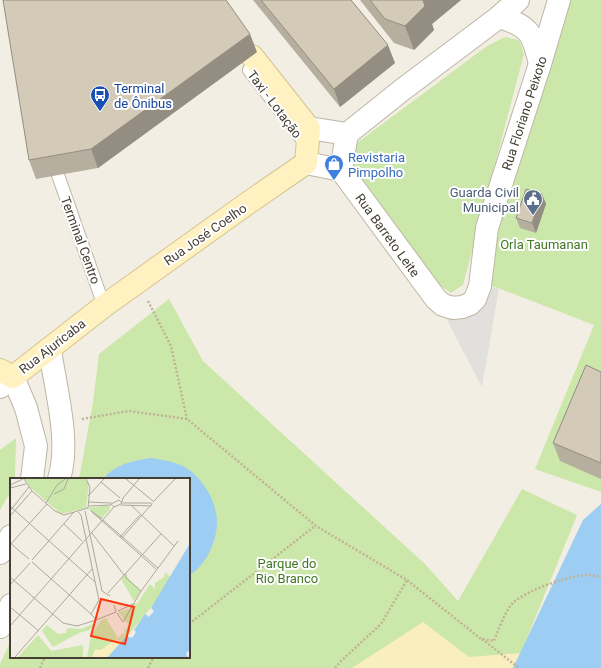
<svg xmlns="http://www.w3.org/2000/svg" width="601" height="668" font-family="Roboto,sans-serif">
	<style>
		.green { fill: #cbe8aa }
		.sand { fill: #f9eebd }
		.parking { fill: #e2e0dc }
		.water { fill: #9dcdf2 }
		.lines { fill: none; stroke-linecap: round; stroke-linejoin: round }
		.service-casing { stroke: #beb6a6; stroke-width: 14 }
		.minor-casing { stroke: #beb6a6; stroke-width: 24 }
		.tertiary-casing { stroke: #beb6a6; stroke-width: 24 }
		.secondary-casing { stroke: #d4c491; stroke-width: 24 }
		.path { stroke: #c0b296; stroke-width: 2.5; stroke-dasharray: 2 2; stroke-linecap: butt }
		.service { stroke: #fff; stroke-width: 12 }
		.minor { stroke: #fff; stroke-width: 22 }
		.tertiary { stroke: #fff; stroke-width: 22 }
		.secondary { stroke: #fff2c0; stroke-width: 22 }
		.wall { fill: #b6ae9e }
		.shaded-wall { fill: #948d81 }
		.building { fill: #d4cab8; stroke: #948d81 }
		.labels { text-anchor: middle; stroke-width: 4; stroke-linejoin: round; paint-order: stroke }
		.transit-label { font-size: 13px; fill: #164399; stroke: #fff; text-anchor: start }
		.street-label { font-size: 13px; fill: #443e33; stroke: #fff }
		.shop-label { font-size: 13px; fill: #366cbe; stroke: #fff; text-anchor: start }
		.service-label { font-size: 13px; fill: #4e5e75; stroke: #fff; text-anchor: end }
		.park-label { font-size: 13px; fill: #427725; stroke: #fff }
		.inset-road { fill: none; stroke: #aca89d; stroke-width: 1 }
		.view { fill: #ff380d; fill-opacity: 0.15; stroke: #ff380d; stroke-width: 2 }
		.inset-edge { fill: none; stroke: #443e33; stroke-width: 2 }
	</style>
	<rect width="100%" height="100%" fill="#f2eee3"/>
	<g class="green">
		<polygon points="562,0 601,0 601,492 535,469 594,325 472,278"/>
		<polygon points="505,37 519,40 524,54 463,285 451,293 436,283 352,172 350,157 357,143 487,46"/>
		<polygon points="169,299 203,361 425,564 458,601 522,489 577,515 521,653 513,668 0,668 0,664 11,640 11,657 189,657 189,479 79,479 93,402 99,354"/>
		<polygon points="16,438 15,479 11,479 11,491 0,510 0,450"/>
	</g>
	<polygon class="sand" points="423,622 469,657 521,653 513,668 352,668"/>
	<polygon class="parking" points="480,286 499,288 482,387 436,299 453,308"/>
	<g class="water">
		<path d="M150,458C165,460 181,462 193,473C203,482 212,495 215,509C222,532 209,563 189,576V479H103C116,464 132,461 150,458Z"/>
		<polygon points="601,504 601,668 513,668 583,520"/>
	</g>
	<g class="lines">
		<g class="service-casing">
			<g id="service">
				<polyline points="249,70 307,146"/>
				<polyline points="58,175 104,306"/>
			</g>
		</g>
		<g class="minor-casing">
			<g id="minor">
				<path d="M50,349C55,388 71,441 59,479"/>
				<polyline points="13,377 26,408 36,446 32,479"/>
				<polyline points="0,553 11,536"/>
				<polyline points="0,627 11,605"/>
			</g>
		</g>
		<g class="tertiary-casing">
			<g id="tertiary">
				<path d="M499,17C530,26 533,34 540,64"/>
				<polyline points="309,128 347,134"/>
				<polyline points="347,134 402,90 499,17 518,0"/>
				<polyline points="306,163 341,170"/>
				<polyline points="341,170 436,299 443,305 453,308 462,307 470,304 475,299 480,286 487,228 540,64 559,0"/>
				<polyline points="341,170 347,134"/>
				<polyline points="0,387 13,377"/>
			</g>
		</g>
		<g class="secondary-casing">
			<polyline id="secondary" points="0,370 13,377 104,306 248,203 306,163 309,128 252,56"/>
		</g>
		<g class="path">
			<polyline points="148,301 171,346 187,419"/>
			<path d="M82,419L129,411L187,419L316,526L407,580L481,639L494,641C498,631 506,608 514,602C530,589 565,577 586,575C591,575 596,576 601,577"/>
			<polyline points="189,624 315,526"/>
			<polyline points="482,639 519,668"/>
			<polyline points="40,668 45,657"/>
			<polyline points="148,668 154,657"/>
			<polyline points="335,668 341,661 381,624 407,580"/>
		</g>
		<use href="#service" class="service"/>
		<use href="#minor" class="minor"/>
		<use href="#tertiary" class="tertiary"/>
		<use href="#secondary" class="secondary"/>
	</g>
	<g class="wall">
		<polygon points="253,0 351,0 395,63 340,107"/>
		<polygon points="360,0 461,0 432,24 434,30 414,50 394,43"/>
		<polygon points="257,52 98,168 36,179 29,160"/>
		<polygon points="542,194 546,204 536,233 520,228 516,218"/>
		<polygon points="601,372 601,479 560,461 553,443"/>
	</g>
	<g class="shaded-wall">
		<polygon points="423,0 461,0 432,24 434,30 414,50 405,26"/>
		<polygon points="250,34 257,52 98,168 91,149"/>
		<polygon points="388,45 395,63 340,107 334,89"/>
		<polygon points="542,194 546,204 536,233 532,223"/>
	</g>
	<g class="building">
		<polygon points="3,0 226,0 250,34 91,149 29,160"/>
		<polygon points="261,0 351,0 388,45 334,89"/>
		<polygon points="370,0 423,0 425,6 405,26 385,19"/>
		<polygon points="526,189 542,194 532,223 516,218"/>
		<polygon points="586,365 601,372 601,463 553,443"/>
	</g>
	<defs>
		<g id="bus-pin" transform="scale(1)"><path d="M0 17L-7.5 6A9.5 9.5 0 1 1 7.5 6Z" fill="#1a4fb4" stroke="#fff"/><path d="M-5-6H5V4H4V6H2V4H-2V6H-4V4H-5ZM-3.5-4V0h7V-4ZM-3.5 1.2v1.5H-2V1.2ZM2 1.2v1.5H3.5V1.2Z" fill="#fff"/></g>
		<g id="shop-pin" transform="scale(1)"><path d="M0 17L-7.5 6A9.5 9.5 0 1 1 7.5 6Z" fill="#3f7fe0" stroke="#fff"/><path d="M-5-2.5h2.3a2.7 3.5 0 0 1 5.4 0H5L5.5 6h-11ZM-1.5-2.5h3a1.5 2.3 0 0 0-3 0Z" fill="#fff"/></g>
		<g id="civic-pin" transform="scale(1)"><path d="M0 17L-7.5 6A9.5 9.5 0 1 1 7.5 6Z" fill="#5c6f8a" stroke="#fff"/><path d="M-.6-6.5H3V-4.5H.6V-3L4-1V1h2V6H-6V1h2V-1L-.6-3ZM-1.2 2.5V6h2.4V2.5Z" fill="#fff"/></g>
	</defs>
	<g fill-rule="evenodd">
		<use href="#bus-pin" x="100" y="95"/>
		<use href="#shop-pin" x="334" y="164"/>
		<use href="#civic-pin" x="533" y="199"/>
	</g>
	<g class="labels">
		<g class="transit-label">
			<text x="114" y="93">Terminal<tspan x="114" dy="15">de Ônibus</tspan></text>
		</g>
		<g class="street-label">
			<text transform="translate(275 104) rotate(53)" y="5">Taxi - Lotação</text>
			<text transform="translate(524 113) rotate(-72)" y="5">Rua Floriano Peixoto</text>
			<text transform="translate(205 234) rotate(-35)" y="5">Rua José Coelho</text>
			<text transform="translate(388 235) rotate(54)" y="5">Rua Barreto Leite</text>
			<text transform="translate(81 240) rotate(70)" y="5">Terminal Centro</text>
			<text transform="translate(52 346) rotate(-38)" y="5">Rua Ajuricaba</text>
		</g>
		<g class="shop-label">
			<text x="348" y="162">Revistaria<tspan x="348" dy="15">Pimpolho</tspan></text>
		</g>
		<g class="service-label">
			<text x="519" y="197">Guarda Civil<tspan x="519" dy="15">Municipal</tspan></text>
		</g>
		<g class="park-label">
			<text x="544" y="249">Orla Taumanan</text>
			<text x="287" y="568">Parque do<tspan x="287" dy="15">Rio Branco</tspan></text>
		</g>
	</g>
	<g transform="translate(10 478)">
		<rect width="180" height="180" fill="#f2eee3"/>
		<path d="M15,1H75L79,5L76,30L51,36L20,9ZM99,27L100,31L91,41L77,30ZM155,94L161,99L148,121L118,157L114,154L119,147L108,134L119,131L124,125L127,126L140,106L145,111V105L154,99ZM114,96L131,113L124,123L111,101ZM96,140L108,160L113,155L116,157L98,179H77L81,158L91,142ZM85,145L80,152L69,155L43,169L32,153L37,147L48,156L56,155L57,150L71,151ZM28,157L41,173L73,167V179H8Z" fill="#cbe8aa"/>
		<path d="M106,161L111,164L98,179H82L85,171L91,172Z" fill="#f9eebd"/>
		<path d="M180,60V171L176,176L178,179H98L116,158L122,160L126,154L124,152L135,136L139,139L144,133L141,130L179,67Z" fill="#9dcdf2"/>
		<path class="inset-road" d="M14,1L22,13L45,33L54,37L78,30L80,9L76,1M116,1L143,23M91,4L110,20M0,7L13,1M0,10L16,6M44,16L54,11L58,1M78,18L94,1M78,24L101,25M143,24L165,1M36,25L47,7L55,1M112,25H141M111,27L141,28L142,25M121,27L164,68M0,28L85,104M79,28L101,27M104,29L101,26L109,22L111,24M0,33L19,9M75,33L92,113L100,118M68,34L71,37L89,122L81,136L86,142L106,134L104,127M0,38L22,13M92,41L81,33L146,91M93,42L148,90M54,46L72,63M81,54L114,97M110,59L130,37M112,60L140,28M0,65L19,81M0,67L37,26M22,82L64,34M22,84L81,136M116,96V100L131,113M0,99L53,145L67,148L86,142M0,107L20,85M98,115L151,56M0,129L29,153M108,133L123,126M107,135L113,144L131,113L168,63M0,148L104,29L111,26L113,20L129,1M5,179L82,91"/>
		<path class="view" d="M91,121L124,129L115,166L81,158Z"/>
		<rect width="180" height="180" class="inset-edge"/>
	</g>
</svg>
